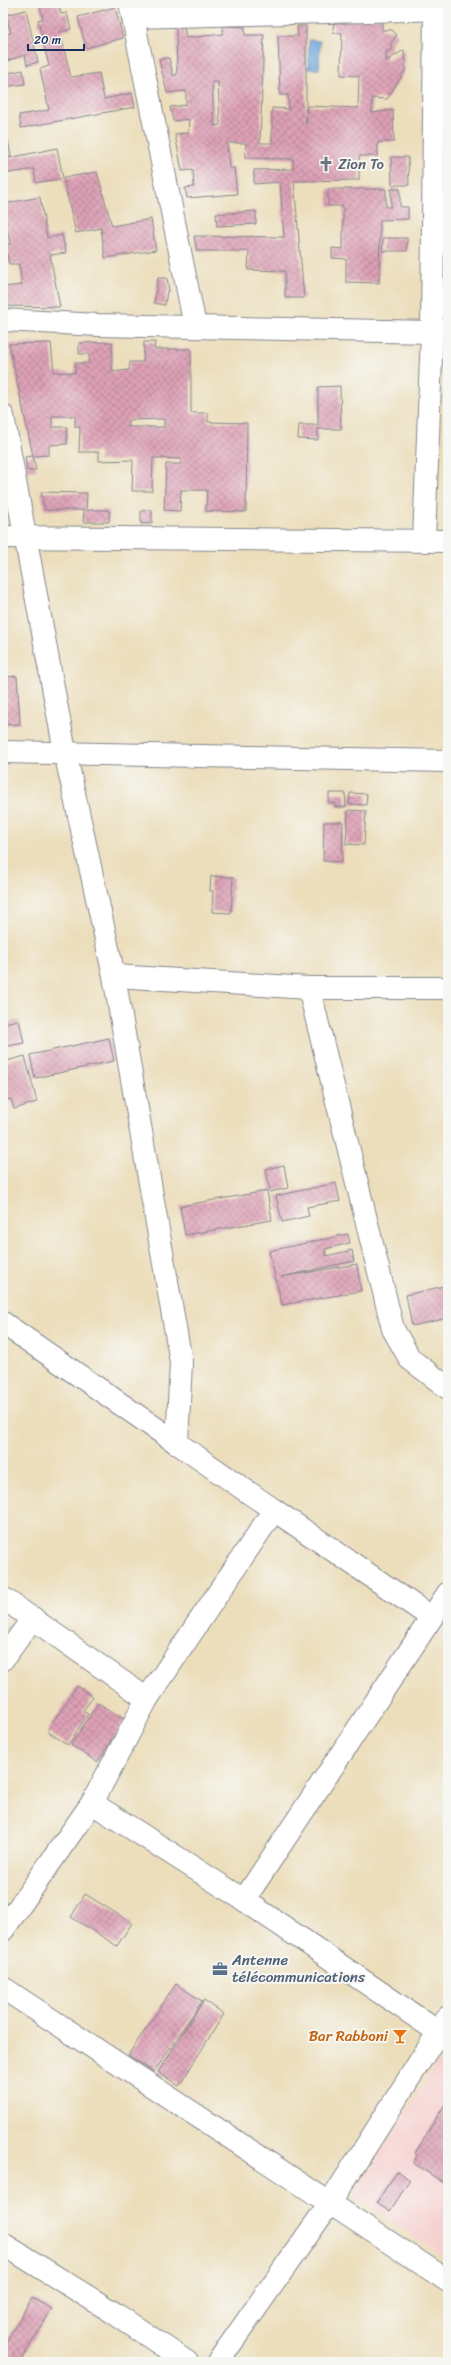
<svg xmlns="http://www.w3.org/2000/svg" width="451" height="2365" font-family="Sriracha,sans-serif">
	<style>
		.built { fill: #f7d0d0 }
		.water { fill: #6ba4da; stroke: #436a9c }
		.building { fill: url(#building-cross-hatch); fill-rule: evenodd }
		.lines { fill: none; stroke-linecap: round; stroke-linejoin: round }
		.street-casing { stroke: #84868c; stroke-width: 24 }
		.street { stroke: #fff; stroke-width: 22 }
		.labels { text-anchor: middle; stroke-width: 4; stroke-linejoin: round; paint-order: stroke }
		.worship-label { font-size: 15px; fill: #5b616d; stroke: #f6f6f2; text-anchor: start }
		.service-label { font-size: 15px; fill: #4e5e75; stroke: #f6f6f2; text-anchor: start }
		.food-label { font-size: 15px; fill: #c56008; stroke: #f6f6f2; text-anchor: end }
	</style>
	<defs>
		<pattern id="building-cross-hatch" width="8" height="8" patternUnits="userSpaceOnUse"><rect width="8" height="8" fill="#dea1b6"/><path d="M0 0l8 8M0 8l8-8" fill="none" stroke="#b38497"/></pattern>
	</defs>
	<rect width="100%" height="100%" fill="#f6f6f2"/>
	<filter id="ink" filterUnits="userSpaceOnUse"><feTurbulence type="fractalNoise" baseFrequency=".025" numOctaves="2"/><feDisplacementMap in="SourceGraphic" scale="8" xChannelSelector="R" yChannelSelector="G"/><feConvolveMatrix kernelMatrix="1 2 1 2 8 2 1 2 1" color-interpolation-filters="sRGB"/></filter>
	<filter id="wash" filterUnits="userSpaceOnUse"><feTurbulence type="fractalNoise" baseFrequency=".012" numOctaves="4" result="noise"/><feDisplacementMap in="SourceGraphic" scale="16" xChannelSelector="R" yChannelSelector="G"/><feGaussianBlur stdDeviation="0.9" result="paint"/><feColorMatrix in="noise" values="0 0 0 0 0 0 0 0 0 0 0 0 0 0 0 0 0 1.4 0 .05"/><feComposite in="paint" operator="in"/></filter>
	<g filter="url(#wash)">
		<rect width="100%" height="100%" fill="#ecdebb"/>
		<polygon class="built" points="448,2045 448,2259 356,2198 354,2194"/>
		<polygon class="water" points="309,40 320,41 319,69 308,69"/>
		<g id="blocks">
			<g class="building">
				<polygon points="39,3 58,3 61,14 67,13 71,29 60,32 71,77 99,73 104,99 132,93 135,107 21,128 19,115 49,110 40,69 49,66 38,20 43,19"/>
				<polygon points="115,7 123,38 86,48 78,17"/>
				<polygon points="26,10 38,62 27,65 25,55 3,62 3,35 11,33 6,15"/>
				<path d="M334,18H382V30H392L397,35L391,43V50L386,51V61L404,50L405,71L387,99L372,98V113L393,110L394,142H378V156H359V180L294,181L304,298H285V271L248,270L249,251H197L194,236L284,237L280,182L254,184V170L293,169V159L245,158L246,143H227L229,168H234L237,194L187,198L185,188L194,187L193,170L182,171L175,134L188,133L189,119L173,121L170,107L186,105V91L167,93L159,59L169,58L173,75H177L176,27H184L186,38L223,34V26L245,27V35H264L260,143H272V108L289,109L288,95H280L278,36H298L297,26H306V125L307,106L358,108L359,76L341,75L342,33H333ZM212,82H218L220,125L214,126Z"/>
				<polygon points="23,70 25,84 3,87 3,74"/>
				<polygon points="6,130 11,156 9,158 57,148 63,178 36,183 34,169 3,174 3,131"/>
				<polygon points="391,157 408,157 409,185 392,185"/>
				<polygon points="97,172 112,226 151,219 156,250 105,258 101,228 76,233 63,178"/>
				<polygon points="328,189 386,189 386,207 391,207 391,189 400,189 400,207 408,207 408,219 380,220 379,283 346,282 346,259 332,258 332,248 343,249 343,206 328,206"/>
				<polygon points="40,197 47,238 62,235 66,253 50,255 60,307 6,306 3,287 22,285 19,264 9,264 5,245 10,244 3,204"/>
				<polygon points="256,211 256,224 217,226 216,214"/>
				<polygon points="383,238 407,238 407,251 382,251"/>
				<polygon points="158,278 167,278 169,291 167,291 165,305 154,303"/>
				<path d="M112,342V372L129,370L130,362H143L144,342H155L154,349H191V413H208V422L247,423L246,512L206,511L207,490H181L180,511L164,510L166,464H181V459L153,458L152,491H132L133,460L99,461V452H79L80,427H75V416H52V427H67V444L49,445V455L33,456L9,344L51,343L54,372L75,373V363H89V354H79V343ZM164,419V427H128V420Z"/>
				<polygon points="340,386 341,429 318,429 318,440 298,439 299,425 318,425 318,387"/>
				<polygon points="33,456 36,470 27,471 25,457"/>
				<polygon points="41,492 87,493 86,510 109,510 109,522 83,522 84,510 45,510"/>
				<polygon points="152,510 152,523 141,524 141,511"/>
				<polygon points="17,676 20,724 3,725 3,677"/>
				<polygon points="329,793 345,793 346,807 335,807 335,803 329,803"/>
				<polygon points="350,793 367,794 366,805 349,804"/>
				<polygon points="348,810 366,811 364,845 346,844"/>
				<polygon points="324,822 343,822 342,862 323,861"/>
				<polygon points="211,876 233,877 231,913 212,912 213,891 210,891"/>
				<polygon points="19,1020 24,1043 3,1047 3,1023"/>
				<polygon points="109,1038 114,1061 35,1078 30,1055"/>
				<polygon points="25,1056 37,1102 14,1109 11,1099 5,1101 3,1095 3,1062"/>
				<polygon points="284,1165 288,1188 270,1192 266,1169"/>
				<polygon points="336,1183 340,1201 307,1207 309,1216 282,1222 276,1196"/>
				<polygon points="267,1191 272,1220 185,1235 180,1206"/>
				<polygon points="348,1234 350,1243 325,1249 326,1256 352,1250 354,1261 281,1277 357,1264 361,1291 282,1305 269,1251"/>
				<polygon points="448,1285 448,1318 412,1326 406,1295"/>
				<polygon points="77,1686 93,1697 83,1711 88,1714 68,1745 47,1731"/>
				<polygon points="98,1703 125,1720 97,1762 71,1745"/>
				<polygon points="85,1894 132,1923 117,1946 71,1917"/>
				<polygon points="176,1984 202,2001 154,2072 128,2055"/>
				<polygon points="204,2000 224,2014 179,2086 158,2072"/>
				<polygon points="448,2099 448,2181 446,2184 413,2163 417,2155 415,2153"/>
				<polygon points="397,2171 410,2180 390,2211 377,2202"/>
				<polygon points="32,2298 52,2309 20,2362 3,2362 3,2347"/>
			</g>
		</g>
	</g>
	<g filter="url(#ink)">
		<use href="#blocks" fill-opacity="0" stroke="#84868c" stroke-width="1"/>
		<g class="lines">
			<g class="street-casing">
				<g id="street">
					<polyline points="130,3 195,326"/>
					<polyline points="133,17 448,9"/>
					<polyline points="3,320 99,325 432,332"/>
					<polyline points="3,416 65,752 114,976 181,1362 177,1443 274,1510 147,1699 92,1803 3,1930"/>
					<polyline points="3,537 448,541"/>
					<polyline points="424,541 432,332 435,3"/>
					<polyline points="3,752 448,761"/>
					<polyline points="114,976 309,988 448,988"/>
					<polyline points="309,988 393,1329 410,1359 448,1388"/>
					<polyline points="3,1323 177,1443"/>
					<polyline points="274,1510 431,1617"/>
					<polyline points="3,1598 147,1699"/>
					<polyline points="3,1659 33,1618"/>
					<polyline points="92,1803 244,1900 437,2031"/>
					<polyline points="244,1900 448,1593"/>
					<polyline points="3,1988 448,2281"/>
					<polyline points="3,2244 114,2313 187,2362"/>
					<polyline points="218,2362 330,2203 448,2017"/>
				</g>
			</g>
			<use href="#street" class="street"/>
		</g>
	</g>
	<defs>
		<g id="church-bare" transform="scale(1.2)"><path d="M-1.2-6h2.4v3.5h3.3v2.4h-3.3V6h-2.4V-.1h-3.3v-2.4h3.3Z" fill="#6b7280" stroke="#f6f6f2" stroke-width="2.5" paint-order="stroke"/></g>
		<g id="office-bare" transform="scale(1.2)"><path d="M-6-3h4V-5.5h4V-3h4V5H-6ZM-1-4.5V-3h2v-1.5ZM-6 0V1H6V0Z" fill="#5c6f8a" stroke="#f6f6f2" stroke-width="2.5" paint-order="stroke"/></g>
		<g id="bar-bare" transform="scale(1.2)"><path d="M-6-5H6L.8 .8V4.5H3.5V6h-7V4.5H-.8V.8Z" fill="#e8710a" stroke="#f6f6f2" stroke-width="2.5" paint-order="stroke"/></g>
	</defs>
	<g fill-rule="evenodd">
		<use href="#church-bare" x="326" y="164"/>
		<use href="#office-bare" x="220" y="1969"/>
		<use href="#bar-bare" x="400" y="2036"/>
	</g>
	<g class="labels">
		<g class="worship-label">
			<text x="338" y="169">Zion To</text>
		</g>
		<g class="service-label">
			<text x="232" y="1965">Antenne<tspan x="232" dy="17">télécommunications</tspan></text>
		</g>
		<g class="food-label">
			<text x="388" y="2041">Bar Rabboni</text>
		</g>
	</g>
	<rect width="451" height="2365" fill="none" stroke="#f6f6f2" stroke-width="16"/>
	<path d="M28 44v6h56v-6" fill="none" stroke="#1b2f5e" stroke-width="2"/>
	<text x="34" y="44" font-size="12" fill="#1b2f5e" stroke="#f6f6f2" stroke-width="3" paint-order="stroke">20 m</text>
</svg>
